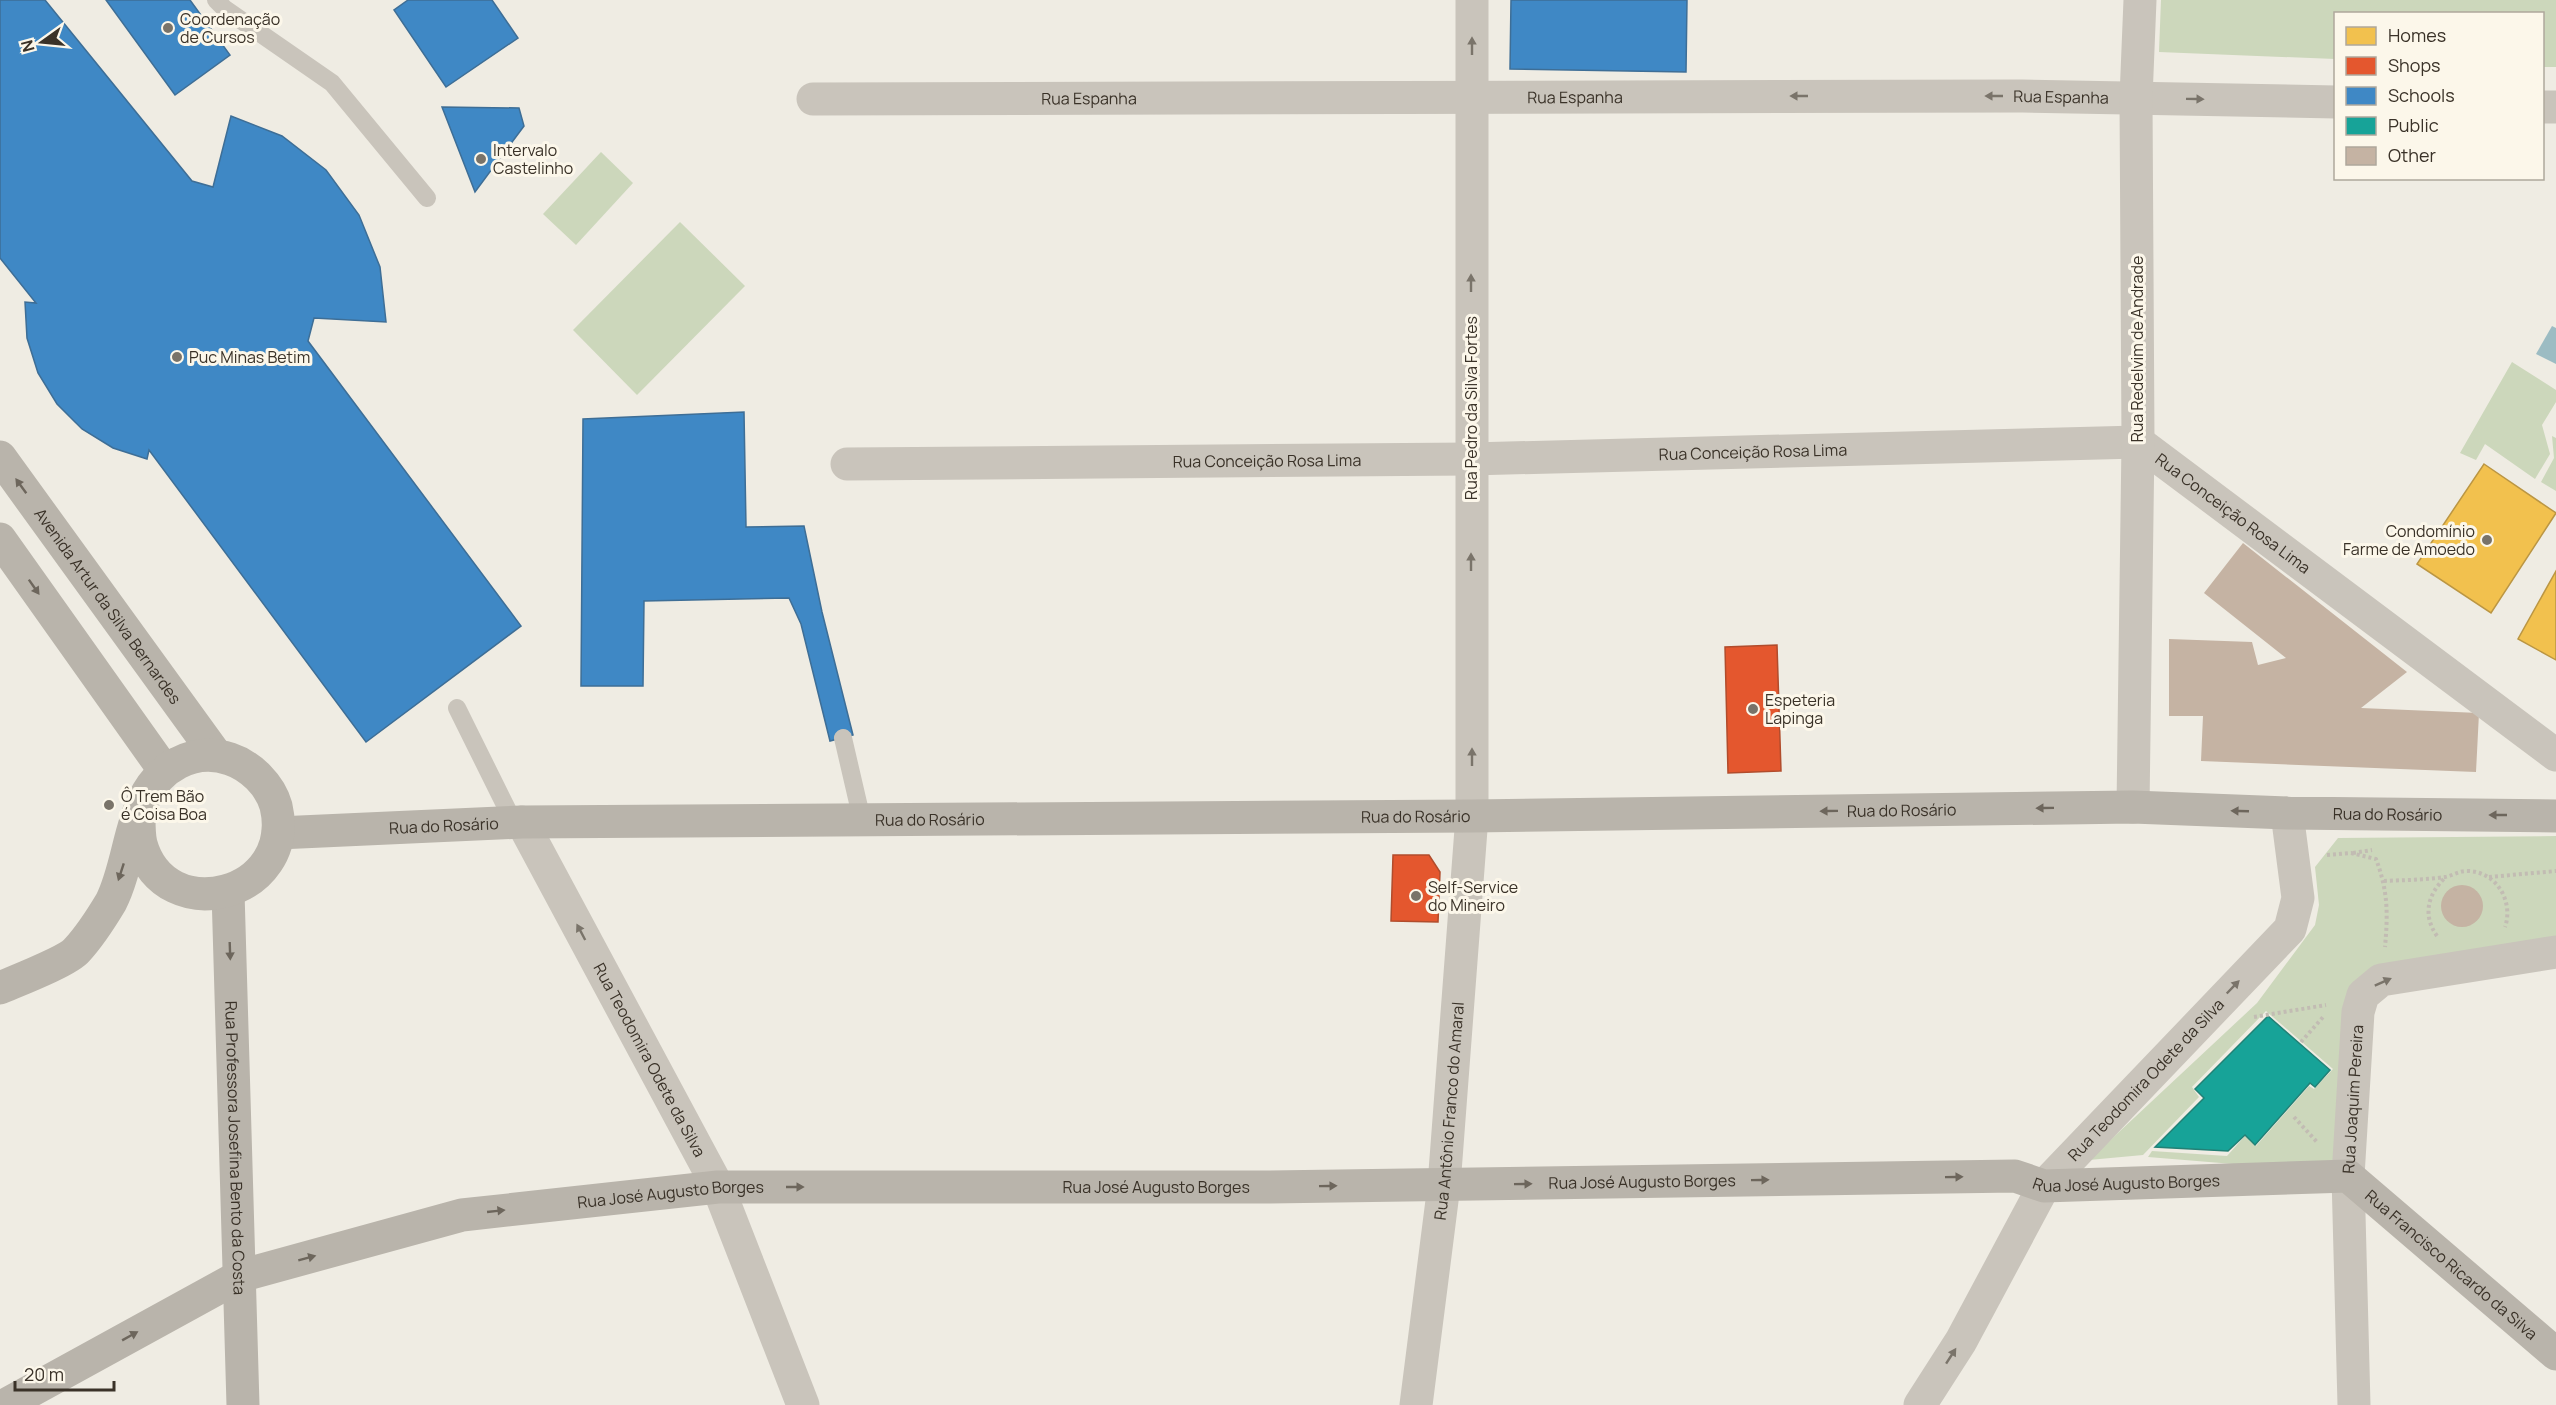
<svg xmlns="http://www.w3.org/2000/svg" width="2556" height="1405" font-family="Manrope,sans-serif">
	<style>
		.green { fill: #ccd7bb }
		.water { fill: #9cbcc3 }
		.homes { fill: #f2c14e; stroke: #bb9643; stroke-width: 1.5 }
		.shops { fill: #e4572e; stroke: #b14c2c; stroke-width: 1.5 }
		.schools { fill: #3f88c5; stroke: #3e6e96; stroke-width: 1.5 }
		.public { fill: #17a398; stroke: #228176; stroke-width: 1.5 }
		.building { fill: #c5b3a3 }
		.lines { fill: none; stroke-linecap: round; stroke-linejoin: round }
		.path { stroke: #c2bcb3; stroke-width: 4; stroke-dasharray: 3 3; stroke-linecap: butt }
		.lane { stroke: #c9c4bb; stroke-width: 18 }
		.street { stroke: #c9c4bb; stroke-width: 33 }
		.secondary { stroke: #b9b4ab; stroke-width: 33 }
		.oneway { fill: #7a746a }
		.oneway2 { fill: #6d665c }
		.poi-dot { fill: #797369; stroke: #fcf7ea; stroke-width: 2 }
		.labels { text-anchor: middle; stroke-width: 6; stroke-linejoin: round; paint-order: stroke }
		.poi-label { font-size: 16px; fill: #3a3228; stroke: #fcf7ea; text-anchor: start }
		.street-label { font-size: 16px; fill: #3a3228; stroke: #fcf7ea }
	</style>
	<rect width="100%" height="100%" fill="#efece3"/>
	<g class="green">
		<polygon points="2161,0 2556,0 2556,67 2543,67 2542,14 2336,14 2335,59 2159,52"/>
		<polygon points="601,152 633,183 576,245 543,214"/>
		<polygon points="680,222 745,286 637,395 573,330"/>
		<polygon points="2512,362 2556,390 2556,402 2542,425 2550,454 2535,479 2485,444 2476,460 2460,453"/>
		<polygon points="2552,436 2556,438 2556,491 2541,482 2554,458"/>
		<polygon points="2556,836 2556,940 2379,969 2343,1173 2148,1157 2152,1151 2227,1156 2245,1136 2256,1146 2309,1086 2314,1089 2333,1069 2266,1011 2192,1087 2199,1097 2143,1155 2089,1160 2257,1003 2315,925 2319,905 2315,867 2338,838"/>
	</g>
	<polygon class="water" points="2552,326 2556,328 2556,364 2536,354"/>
	<g class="homes">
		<polygon points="2484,464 2556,513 2491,613 2417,564"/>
		<polygon points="2556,571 2556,660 2518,639"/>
	</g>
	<g class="shops">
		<polygon points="1777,645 1781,771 1728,773 1725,647"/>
		<polygon points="1393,855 1429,855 1440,872 1438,922 1391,921"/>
	</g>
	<g class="schools">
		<polygon points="0,0 45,0 192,181 213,187 231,116 282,136 326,170 359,215 380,267 386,322 314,318 308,341 521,626 366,742 149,450 147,459 113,448 82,429 57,404 38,373 27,338 25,302 36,303 0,258"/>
		<polygon points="106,0 190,0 230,55 175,95"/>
		<polygon points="408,0 492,0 518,38 446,87 394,10"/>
		<polygon points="1511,0 1687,0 1686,72 1510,69"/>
		<polygon points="442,107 519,108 524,126 475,192"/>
		<polygon points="744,412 746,527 804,526 822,612 853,735 830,741 801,624 789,598 644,601 643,686 581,686 583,419"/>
	</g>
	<polygon class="public" points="2268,1016 2330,1070 2315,1087 2310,1083 2255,1145 2245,1135 2228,1151 2155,1147 2204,1098 2195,1089"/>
	<g class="building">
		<polygon points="2243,543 2407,672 2361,708 2479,713 2476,772 2201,761 2203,716 2169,716 2169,639 2252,642 2258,665 2286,658 2204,593"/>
		<circle cx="2462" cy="906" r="21"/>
	</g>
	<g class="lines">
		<g class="path">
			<polyline points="2353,853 2372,850"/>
			<path d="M2327,855L2351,853L2376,859C2388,891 2388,913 2385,947"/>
			<polyline points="2489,877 2556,871"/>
			<path d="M2384,881C2403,880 2425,880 2445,877C2452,876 2458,871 2467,871C2496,871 2514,901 2505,927"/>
			<path d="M2437,936C2422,915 2428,893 2446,877"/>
			<polyline points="2254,1017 2326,1005"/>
			<polyline points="2301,1042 2324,1016"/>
			<polyline points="2294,1117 2317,1142"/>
		</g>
		<g class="lane">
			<polyline points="216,0 225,9 332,83 427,198"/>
			<polyline points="457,708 514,823"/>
			<polyline points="843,738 862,820"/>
		</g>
		<g class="street">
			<path id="s1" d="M813,99L2022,96L2336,102"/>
			<polyline points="2542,107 2556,107"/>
			<path id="s2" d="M847,464L1471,459L2138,442L2556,755"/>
			<polyline points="2133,807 2138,442 2136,98 2140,0"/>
			<path id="s3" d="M522,822L718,1187L803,1405"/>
			<path id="s4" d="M1416,1405L1444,1185L1472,816V0"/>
			<path id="s5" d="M1920,1405L1961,1341L2044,1186L2290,929L2298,898L2287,813"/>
			<path id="s6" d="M2354,1405L2348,1176L2358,1012L2363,995L2381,980L2556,952"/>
		</g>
		<g class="secondary">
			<path id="s7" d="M0,457L216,755"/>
			<polyline points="0,539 164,770"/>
			<path id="s8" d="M278,833L522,822L1472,816L2133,807L2287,813L2556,816"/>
			<path id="s9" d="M228,892L243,1405"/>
			<path d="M0,988C16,981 68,961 77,950C89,937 102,917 111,902C134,857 128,788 178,763C195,754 212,753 230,759C251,766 270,785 276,806C297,896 165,930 141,844C139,836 139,825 139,817"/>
			<path id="s10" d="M5,1405L240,1276L462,1215L718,1187H1269L2015,1176L2044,1186L2348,1176L2556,1354"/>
		</g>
	</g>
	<defs><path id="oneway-solid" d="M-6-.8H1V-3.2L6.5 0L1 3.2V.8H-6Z" transform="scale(1.5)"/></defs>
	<g class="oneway">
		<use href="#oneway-solid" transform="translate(1472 46) rotate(-90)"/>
		<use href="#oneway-solid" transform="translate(1799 96) rotate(-180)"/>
		<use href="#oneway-solid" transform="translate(1994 96) rotate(-180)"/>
		<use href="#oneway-solid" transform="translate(2195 99) rotate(1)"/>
		<use href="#oneway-solid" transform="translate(1471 283) rotate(-90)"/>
		<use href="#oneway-solid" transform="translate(1471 562) rotate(-90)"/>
		<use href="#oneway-solid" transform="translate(1472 757) rotate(-90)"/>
		<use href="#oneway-solid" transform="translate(581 932) rotate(-118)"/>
		<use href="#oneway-solid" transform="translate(2383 982) rotate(-24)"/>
		<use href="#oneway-solid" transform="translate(2233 987) rotate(-46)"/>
		<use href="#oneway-solid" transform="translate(1951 1356) rotate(-57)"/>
	</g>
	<g class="oneway2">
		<use href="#oneway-solid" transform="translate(21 486) rotate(-126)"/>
		<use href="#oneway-solid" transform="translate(34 587) rotate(55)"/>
		<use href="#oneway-solid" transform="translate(2045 808) rotate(179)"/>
		<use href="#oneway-solid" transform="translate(1829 811) rotate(179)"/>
		<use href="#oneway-solid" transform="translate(2240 811) rotate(-178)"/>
		<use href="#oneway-solid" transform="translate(2498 815) rotate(-180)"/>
		<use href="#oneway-solid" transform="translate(121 872) rotate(108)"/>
		<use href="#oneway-solid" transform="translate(230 951) rotate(88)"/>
		<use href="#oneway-solid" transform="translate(1954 1177) rotate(-1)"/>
		<use href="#oneway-solid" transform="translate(1760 1180) rotate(-1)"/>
		<use href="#oneway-solid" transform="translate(1523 1184) rotate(-1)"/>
		<use href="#oneway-solid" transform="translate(1328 1186) rotate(-1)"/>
		<use href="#oneway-solid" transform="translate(795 1187)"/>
		<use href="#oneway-solid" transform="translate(496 1211) rotate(-6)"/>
		<use href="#oneway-solid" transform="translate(307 1258) rotate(-15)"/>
		<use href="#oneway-solid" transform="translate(130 1336) rotate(-29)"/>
	</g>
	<g class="poi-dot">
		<circle cx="168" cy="28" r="6"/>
		<circle cx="481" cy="159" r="6"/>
		<circle cx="177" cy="357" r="6"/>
		<circle cx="2487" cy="540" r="6"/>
		<circle cx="1753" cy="709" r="6"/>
		<circle cx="109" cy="805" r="6"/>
		<circle cx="1416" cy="896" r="6"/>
	</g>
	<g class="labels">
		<g class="poi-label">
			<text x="180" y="25">Coordenação<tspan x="180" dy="18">de Cursos</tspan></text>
			<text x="493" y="156">Intervalo<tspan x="493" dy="18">Castelinho</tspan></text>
			<text x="189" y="363">Puc Minas Betim</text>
			<text x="2475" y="537" text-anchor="end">Condomínio<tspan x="2475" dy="18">Farme de Amoedo</tspan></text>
			<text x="1765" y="706">Espeteria<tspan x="1765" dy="18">Lapinga</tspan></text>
			<text x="121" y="802">Ô Trem Bão<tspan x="121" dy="18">é Coisa Boa</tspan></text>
			<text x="1428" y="893">Self-Service<tspan x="1428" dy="18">do Mineiro</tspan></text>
		</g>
		<g class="street-label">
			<text dy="6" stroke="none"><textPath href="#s1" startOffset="762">Rua Espanha</textPath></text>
			<text dy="6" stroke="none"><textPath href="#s1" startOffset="1248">Rua Espanha</textPath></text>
			<text dy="6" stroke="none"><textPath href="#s1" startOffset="276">Rua Espanha</textPath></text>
			<text transform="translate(2137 349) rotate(-90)" y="6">Rua Redelvim de Andrade</text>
			<text transform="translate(1471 408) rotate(-90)" y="6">Rua Pedro da Silva Fortes</text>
			<text dy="6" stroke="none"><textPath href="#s2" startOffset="906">Rua Conceição Rosa Lima</textPath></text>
			<text dy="6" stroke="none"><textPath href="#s2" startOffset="420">Rua Conceição Rosa Lima</textPath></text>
			<text dy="6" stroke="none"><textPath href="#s2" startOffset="1410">Rua Conceição Rosa Lima</textPath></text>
			<text dy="6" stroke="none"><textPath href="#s7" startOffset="184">Avenida Artur da Silva Bernardes</textPath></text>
			<text dy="6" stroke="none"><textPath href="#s8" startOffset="1624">Rua do Rosário</textPath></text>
			<text dy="6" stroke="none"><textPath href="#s8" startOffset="2110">Rua do Rosário</textPath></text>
			<text dy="6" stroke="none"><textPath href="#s8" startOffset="1138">Rua do Rosário</textPath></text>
			<text dy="6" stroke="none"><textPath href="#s8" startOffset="652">Rua do Rosário</textPath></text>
			<text dy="6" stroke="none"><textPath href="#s8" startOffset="166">Rua do Rosário</textPath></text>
			<text dy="6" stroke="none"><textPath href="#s3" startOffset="270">Rua Teodomira Odete da Silva</textPath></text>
			<text dy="6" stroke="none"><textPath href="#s5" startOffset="399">Rua Teodomira Odete da Silva</textPath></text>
			<text dy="6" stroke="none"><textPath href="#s6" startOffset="306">Rua Joaquim Pereira</textPath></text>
			<text dy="6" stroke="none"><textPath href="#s4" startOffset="296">Rua Antônio Franco do Amaral</textPath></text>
			<text dy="6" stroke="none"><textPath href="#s9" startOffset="256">Rua Professora Josefina Bento da Costa</textPath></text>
			<text dy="6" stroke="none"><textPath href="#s10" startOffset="2166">Rua José Augusto Borges</textPath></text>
			<text dy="6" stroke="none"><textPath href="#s10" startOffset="1680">Rua José Augusto Borges</textPath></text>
			<text dy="6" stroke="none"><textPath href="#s10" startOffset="1194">Rua José Augusto Borges</textPath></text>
			<text dy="6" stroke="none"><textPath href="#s10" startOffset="708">Rua José Augusto Borges</textPath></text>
			<text dy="6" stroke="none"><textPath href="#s10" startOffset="2524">Rua Francisco Ricardo da Silva</textPath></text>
		</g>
	</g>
	<rect x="2334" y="12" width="210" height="168" fill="#fcf7ea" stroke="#aea89c" stroke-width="1.5"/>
	<rect x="2346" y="27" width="30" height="18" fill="#f2c14e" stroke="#aea89c" stroke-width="1.5"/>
	<text x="2388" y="42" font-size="18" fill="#3a3228">Homes</text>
	<rect x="2346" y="57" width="30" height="18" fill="#e4572e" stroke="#aea89c" stroke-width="1.5"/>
	<text x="2388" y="72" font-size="18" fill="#3a3228">Shops</text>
	<rect x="2346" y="87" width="30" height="18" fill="#3f88c5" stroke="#aea89c" stroke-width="1.5"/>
	<text x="2388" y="102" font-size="18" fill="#3a3228">Schools</text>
	<rect x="2346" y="117" width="30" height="18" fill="#17a398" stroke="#aea89c" stroke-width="1.5"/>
	<text x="2388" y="132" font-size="18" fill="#3a3228">Public</text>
	<rect x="2346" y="147" width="30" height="18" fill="#c5b3a3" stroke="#aea89c" stroke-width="1.5"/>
	<text x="2388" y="162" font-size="18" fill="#3a3228">Other</text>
	<g transform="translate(42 42) rotate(255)" stroke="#fcf7ea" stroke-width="4.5" paint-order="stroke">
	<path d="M0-4.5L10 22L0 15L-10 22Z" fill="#3a3228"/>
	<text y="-9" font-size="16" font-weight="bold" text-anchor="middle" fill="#3a3228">N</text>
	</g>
	<path d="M15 1381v9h99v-9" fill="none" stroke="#3a3228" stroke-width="3"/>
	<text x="24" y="1381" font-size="18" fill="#3a3228" stroke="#fcf7ea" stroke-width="4.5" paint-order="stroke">20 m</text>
</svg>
